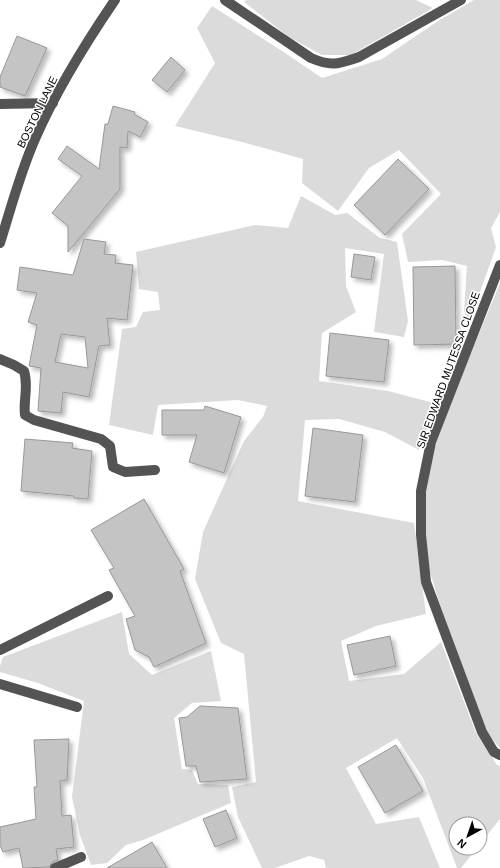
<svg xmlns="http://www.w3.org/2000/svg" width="500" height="868" font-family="Helvetica,sans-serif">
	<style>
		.green { fill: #dbdbdb }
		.building { fill: #c4c4c4; stroke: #989898; fill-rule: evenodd; filter: url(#shadow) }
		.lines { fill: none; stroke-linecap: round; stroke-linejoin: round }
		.minor { stroke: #545454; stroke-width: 10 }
		.labels { text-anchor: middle; stroke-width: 3; stroke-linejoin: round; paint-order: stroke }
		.street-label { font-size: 11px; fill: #000; stroke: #fff }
	</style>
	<defs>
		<filter id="shadow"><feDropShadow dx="3.5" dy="3.5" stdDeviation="2" flood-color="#0004"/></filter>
	</defs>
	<rect width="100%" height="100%" fill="#fff"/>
	<g class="green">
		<polygon points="246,0 416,0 433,8 351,55 322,55 289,37 244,2"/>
		<polygon points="474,0 500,0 500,212 491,228 496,247 469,323 464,311 467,266 442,260 408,262 402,234 441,194 399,150 369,168 338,211 302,183 303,159 242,142 175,126 215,63 197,28 212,6 282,51 322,78 382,59 438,21"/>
		<polygon points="301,196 335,215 347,213 380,238 397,242 408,321 404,337 374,332 384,254 345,248 346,286 356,312 322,333 319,381 388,391 434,403 428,427 419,450 385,432 339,419 305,420 298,501 414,523 426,614 376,626 341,641 349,681 404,674 441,642 476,733 497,765 500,766 500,819 480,844 480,824 456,824 456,848 477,848 461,868 457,868 423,778 397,738 346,768 376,824 419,817 440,868 326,868 324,860 309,856 275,868 262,868 238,817 232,787 256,782 244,654 221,643 195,579 203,532 244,441 263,417 267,406 238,400 158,405 153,435 109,425 122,329 136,327 143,312 160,310 158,292 139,289 136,252 255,225 288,228"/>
		<polygon points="500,283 500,748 487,733 440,605 430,572 425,535 425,491 431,457 454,394"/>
		<polygon points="122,612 129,654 152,675 211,651 221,701 192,703 174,718 182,769 192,770 198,784 228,785 231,803 143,840 126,845 107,863 91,865 80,835 72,797 84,701 38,683 0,672 0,666 3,657"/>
	</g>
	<g class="building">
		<polygon points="17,36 47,48 25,96 0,87 0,77"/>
		<polygon points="171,57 185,70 167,92 152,80"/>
		<polygon points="113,106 135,112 134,114 148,122 140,137 128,131 127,148 120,147 120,189 68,252 68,226 52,213 82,176 58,159 67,146 99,169 105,124 108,124"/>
		<polygon points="398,159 429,189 385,235 354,205"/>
		<path d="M84,239L106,242L104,254L116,255L115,263L133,265L127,320L107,318L110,345L99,346L89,397L63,392L61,413L38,411L41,368L29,366L37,325L28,322L37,293L17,290L20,267L73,275ZM61,334L85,337L88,368L55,362Z"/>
		<polygon points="354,254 375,257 371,280 351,277"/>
		<polygon points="455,266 456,344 414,345 413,267"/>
		<polygon points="330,333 389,340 384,382 326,376"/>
		<polygon points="205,406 241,417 224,473 189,462 197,435 162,435 162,410 204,410"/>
		<polygon points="313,428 363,435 355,502 305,496"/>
		<polygon points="25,439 73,443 72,448 92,451 88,499 74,498 74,496 21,491"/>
		<polygon points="144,499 184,569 180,571 206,643 154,667 149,657 135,650 126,619 135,616 109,570 114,568 91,530"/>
		<polygon points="390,636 396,666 354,675 347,645"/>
		<polygon points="200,706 238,708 247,779 200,782 196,766 186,766 179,718 187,717"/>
		<polygon points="69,739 67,780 60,781 62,816 71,815 74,847 56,849 58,860 52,862 49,867 23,868 19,848 3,852 0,845 0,827 36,819 34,787 37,787 34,740"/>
		<polygon points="396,745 423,791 385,813 358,767"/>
		<polygon points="226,810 237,838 215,847 203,819"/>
		<polygon points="152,842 167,868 107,868"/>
	</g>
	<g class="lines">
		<g class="minor">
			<path d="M225,0L311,58C332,67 338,64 359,57L461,0"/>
			<polyline points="0,104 53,103"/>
			<path d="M0,243C11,208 20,173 35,139C56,91 85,44 115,0"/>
			<polyline points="500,265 431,442 421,491 421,535 426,582 482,732 494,752 500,755"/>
			<path d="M0,359L14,365L24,371C29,387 23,399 25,415L34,420L101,439L110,446L113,467L125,472L155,470"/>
			<polyline points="0,650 108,596"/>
			<polyline points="0,684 77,707"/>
			<polyline points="55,868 81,857"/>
		</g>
	</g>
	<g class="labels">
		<g class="street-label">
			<text transform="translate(37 112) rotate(-64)" y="4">BOSTON LANE</text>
			<text transform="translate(448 370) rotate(-70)" y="4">SIR EDWARD MUTESSA CLOSE</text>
		</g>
	</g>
	<g transform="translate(468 836) rotate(220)"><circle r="19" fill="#ffffff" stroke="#999999"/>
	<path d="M0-3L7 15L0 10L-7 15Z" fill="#000000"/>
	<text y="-6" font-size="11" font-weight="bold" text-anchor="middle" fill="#000000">N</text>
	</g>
</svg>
